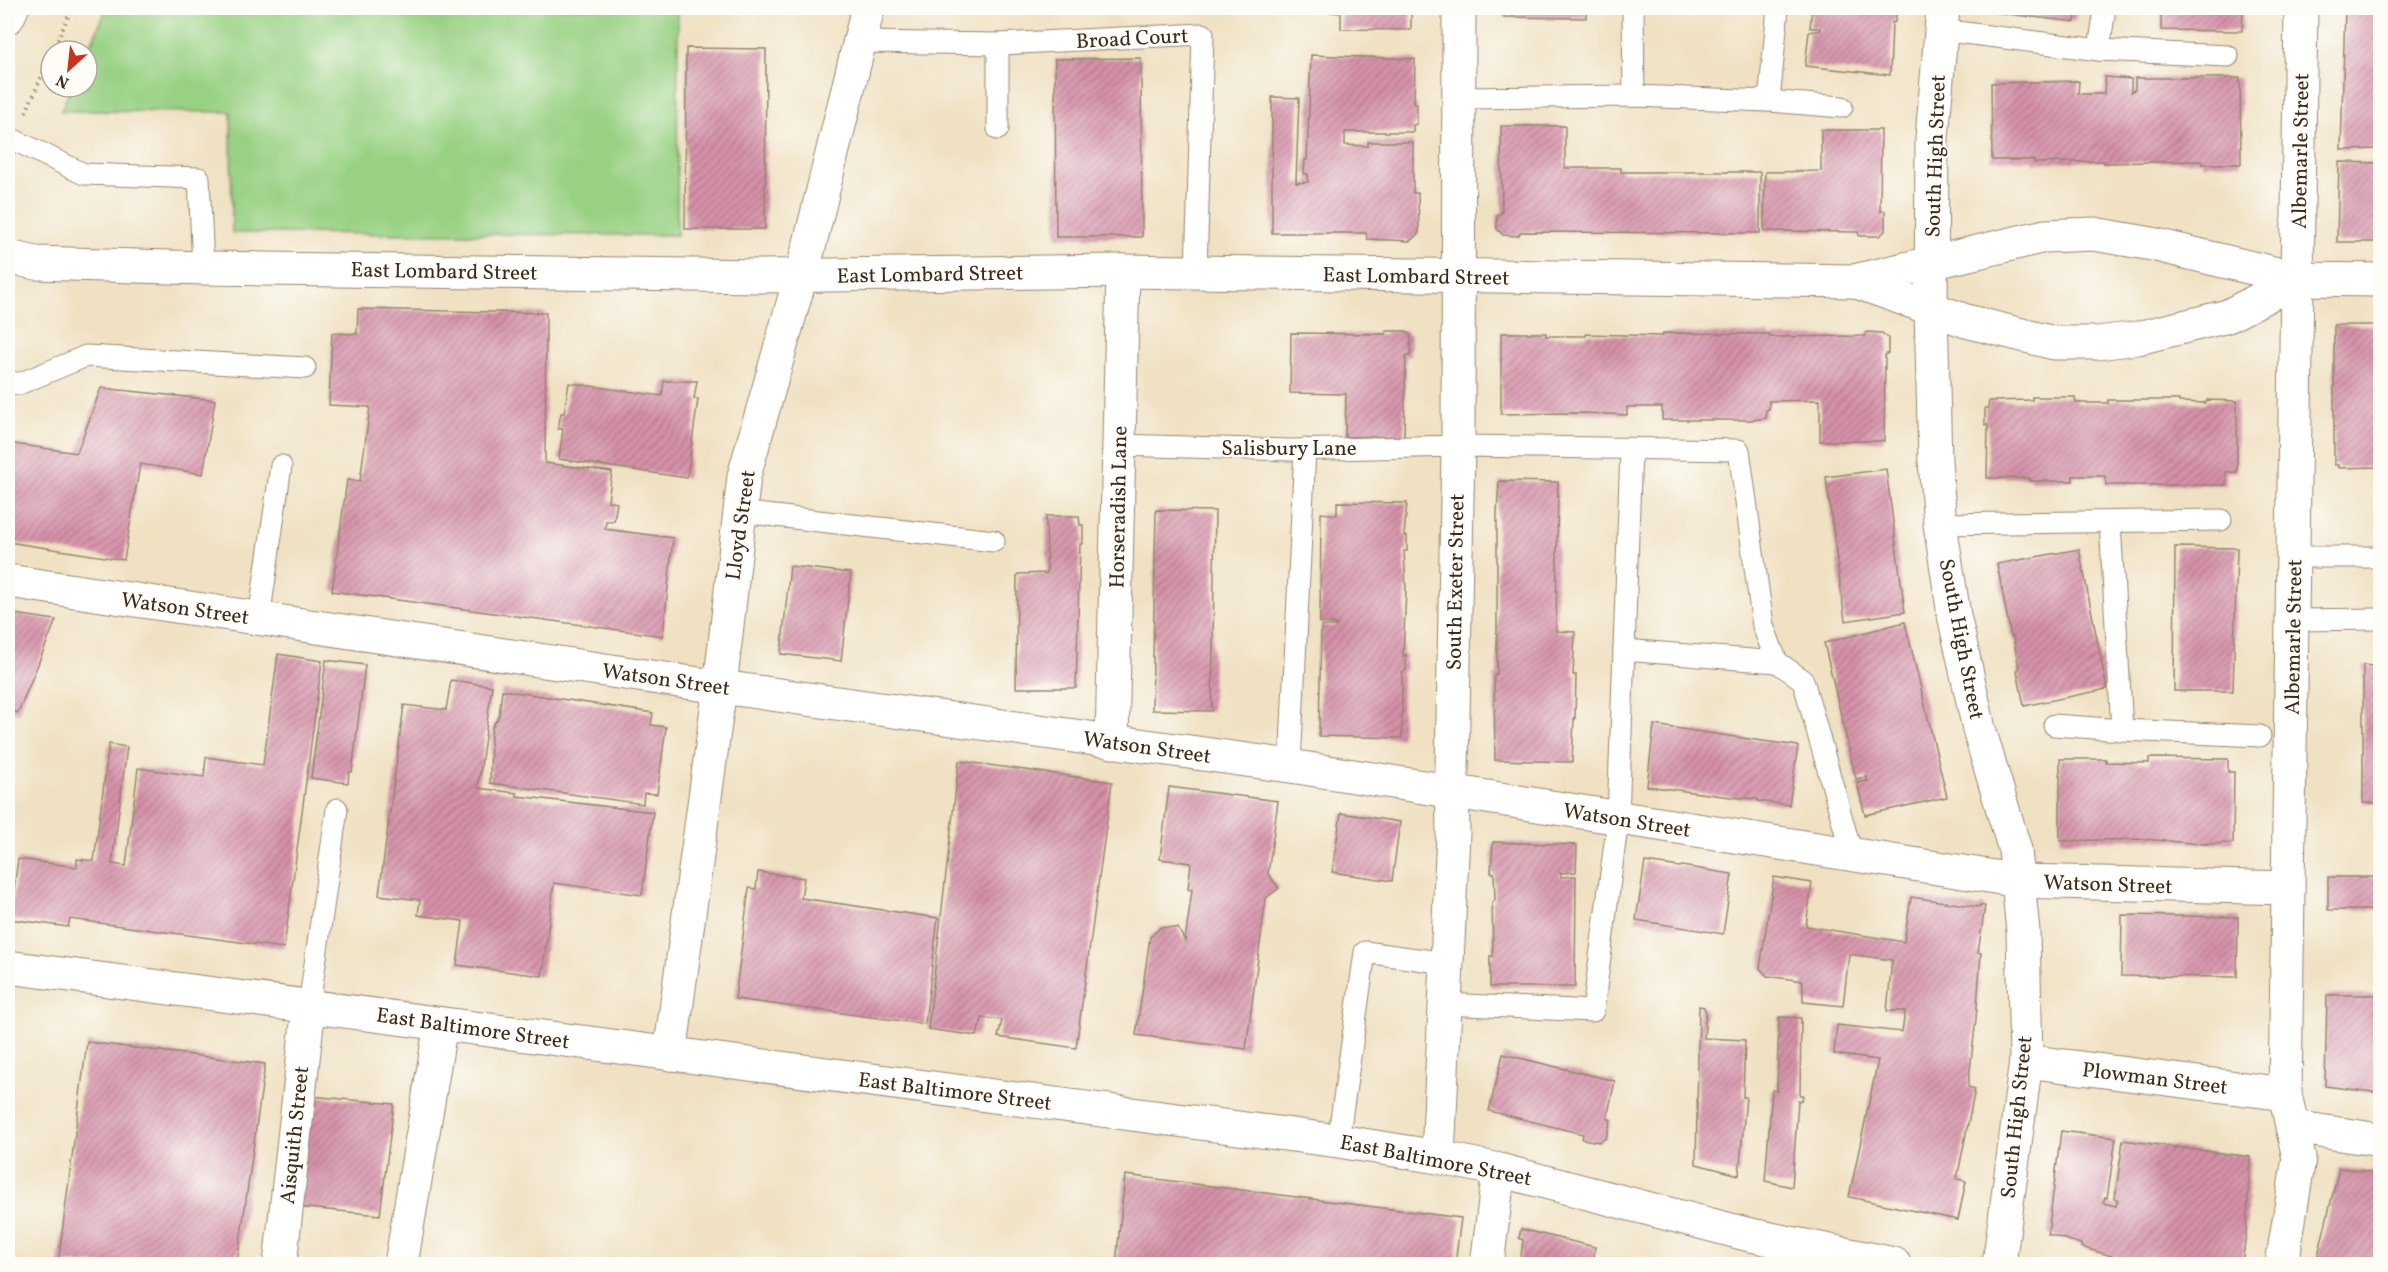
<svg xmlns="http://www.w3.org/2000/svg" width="2388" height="1272" font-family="Vollkorn,serif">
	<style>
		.green { fill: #99d184; stroke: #6a7e51; stroke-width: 1.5 }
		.building { fill: url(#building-hatch) }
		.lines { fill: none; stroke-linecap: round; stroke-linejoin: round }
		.lane-casing { stroke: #968670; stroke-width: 23 }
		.street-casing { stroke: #968670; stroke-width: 35 }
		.secondary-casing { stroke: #968670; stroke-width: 35 }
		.path { stroke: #968670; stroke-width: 4; stroke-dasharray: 1.5 4.5; stroke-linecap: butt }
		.lane { stroke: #fff; stroke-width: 21 }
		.street { stroke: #fff; stroke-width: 33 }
		.secondary { stroke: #fff; stroke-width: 33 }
		.labels { text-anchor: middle; stroke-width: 4.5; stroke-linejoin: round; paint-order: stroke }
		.street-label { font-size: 21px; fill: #3b2a1e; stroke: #fdfcf7 }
	</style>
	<defs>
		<pattern id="building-hatch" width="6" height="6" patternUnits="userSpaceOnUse" patternTransform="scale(1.5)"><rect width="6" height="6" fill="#d591a9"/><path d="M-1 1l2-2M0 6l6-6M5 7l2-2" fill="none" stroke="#ae7789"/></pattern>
	</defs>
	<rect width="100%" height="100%" fill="#fdfcf7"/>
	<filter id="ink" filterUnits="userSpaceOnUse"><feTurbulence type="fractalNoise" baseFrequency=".0167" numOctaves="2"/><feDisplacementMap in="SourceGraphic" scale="12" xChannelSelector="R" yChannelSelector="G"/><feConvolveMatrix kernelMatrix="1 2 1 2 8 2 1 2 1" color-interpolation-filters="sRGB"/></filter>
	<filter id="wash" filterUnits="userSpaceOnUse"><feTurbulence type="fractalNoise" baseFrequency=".008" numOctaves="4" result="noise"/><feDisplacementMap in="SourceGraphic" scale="24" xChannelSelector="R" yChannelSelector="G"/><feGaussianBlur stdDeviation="1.35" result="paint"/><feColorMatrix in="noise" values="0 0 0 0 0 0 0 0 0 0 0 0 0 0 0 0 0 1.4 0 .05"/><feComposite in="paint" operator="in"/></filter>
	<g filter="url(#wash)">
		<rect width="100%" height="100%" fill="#f0e1c3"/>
		<polygon class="green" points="107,8 678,8 677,235 232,233 231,112 61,111 71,87 87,87 87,53"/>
		<g id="blocks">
			<g class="building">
				<polygon points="1329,8 1411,8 1411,30 1341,29 1341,13 1329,12"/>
				<polygon points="1504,8 1586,8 1586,18 1504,17"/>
				<polygon points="1812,8 1897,8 1895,22 1892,23 1890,75 1805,66 1809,32 1821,30 1821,28 1810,28"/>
				<polygon points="1992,8 2077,8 2075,22 1991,12"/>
				<polygon points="2161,8 2243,8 2242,31 2161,30"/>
				<polygon points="2345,8 2380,8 2380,149 2341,150"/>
				<polygon points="686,48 766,49 765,229 685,229"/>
				<polygon points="1311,55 1415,59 1414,104 1417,104 1417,124 1413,125 1413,132 1345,132 1345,145 1368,146 1368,142 1413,142 1413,193 1418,193 1419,233 1410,241 1367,239 1366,233 1272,233 1272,97 1299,98 1296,183 1308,182 1308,174 1304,174 1305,160 1307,160"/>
				<polygon points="1141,58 1142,237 1056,237 1055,59"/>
				<polygon points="2105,77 2131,79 2131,92 2135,89 2135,78 2240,78 2241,164 2202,164 2202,161 2104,163 2104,161 2034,163 2034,160 1992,160 1991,83 2079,81 2078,94 2104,94"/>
				<polygon points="1501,126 1565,126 1565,168 1621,168 1621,172 1760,172 1760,233 1521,232 1518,236 1503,235 1497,229 1497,215 1502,212"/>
				<polygon points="1821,130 1881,130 1880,211 1885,211 1885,231 1879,236 1859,236 1858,232 1764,231 1765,172 1821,171"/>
				<polygon points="2339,162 2380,163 2380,242 2337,242"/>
				<polygon points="358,309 546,313 545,463 612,472 608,501 617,503 614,521 606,521 605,529 673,538 663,636 332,591 347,480 360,481 370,407 329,405 332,333 357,334"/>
				<polygon points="2334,325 2380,325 2380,467 2338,468 2338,465 2334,465"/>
				<polygon points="1386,331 1406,331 1411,336 1410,356 1406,356 1404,437 1345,437 1346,394 1290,393 1291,333 1386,334"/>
				<polygon points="1867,332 1882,333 1888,338 1888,353 1885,355 1884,441 1820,441 1820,400 1769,401 1769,409 1766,410 1766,418 1753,420 1662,420 1662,407 1627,407 1627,415 1585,413 1501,414 1501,333 1546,333 1546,336 1586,336 1586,334 1663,336 1663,333 1769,334 1769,337 1865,336"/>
				<polygon points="664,381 697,381 694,399 698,399 687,478 559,459 563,429 558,429 561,413 564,413 569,383 662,396"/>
				<polygon points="101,388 215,400 203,474 140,464 124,560 8,542 8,443 77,453"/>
				<polygon points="2032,397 2075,397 2076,403 2108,403 2108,400 2179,400 2179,402 2205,403 2207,400 2237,401 2237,472 2226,472 2226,485 2106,485 2105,476 2073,476 2073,481 2030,481 2030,478 1987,478 1988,425 1985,425 1985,408 1988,408 1989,401 2032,400"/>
				<polygon points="1886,469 1905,612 1845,621 1826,477"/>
				<polygon points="1499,481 1558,482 1556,631 1575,632 1573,675 1576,675 1575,719 1574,718 1572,762 1495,760 1494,676 1497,674 1497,513"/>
				<polygon points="1337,502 1407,503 1404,536 1407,536 1407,551 1404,551 1406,588 1403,657 1406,654 1406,670 1402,672 1402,738 1319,736 1321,626 1336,626 1336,624 1320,623 1321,513 1337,515"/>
				<polygon points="1156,510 1215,511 1212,711 1152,710"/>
				<polygon points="1046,516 1079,516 1080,525 1083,525 1083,544 1080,544 1076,688 1016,688 1017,576 1018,574 1047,573"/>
				<polygon points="2175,547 2237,548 2233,691 2174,691"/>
				<polygon points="2079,549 2107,689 2024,706 2017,671 2019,668 2013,636 2011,637 1997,564"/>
				<polygon points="790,566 851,573 841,661 781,654"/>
				<polygon points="8,613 56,620 18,713 13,711 8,726"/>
				<polygon points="1905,622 1947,797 1865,815 1857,783 1868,781 1867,779 1867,777 1856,779 1824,643"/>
				<polygon points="278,654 322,661 284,948 70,919 68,927 10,919 18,859 77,867 77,859 94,861 109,744 127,747 112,864 126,866 138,768 204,777 206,757 263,765"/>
				<polygon points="326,660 365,665 352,772 349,772 348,783 311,778"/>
				<polygon points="2363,665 2380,667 2380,803 2363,803"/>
				<polygon points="451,680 492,686 478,788 517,793 517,796 653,812 642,895 554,883 542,976 457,965 463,921 418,915 420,900 379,895 404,705 446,710"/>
				<polygon points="502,690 653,713 651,725 666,727 657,794 644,793 643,804 490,783 491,736 492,727 499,716"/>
				<polygon points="1654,725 1798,746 1789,805 1758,801 1758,799 1730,797 1647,786"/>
				<polygon points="2149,758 2228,759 2228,772 2234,772 2233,843 2202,844 2144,839 2060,841 2060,759 2106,759 2106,762 2149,763"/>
				<polygon points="959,761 1112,782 1076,1048 998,1037 1002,1020 982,1018 977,1036 928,1029"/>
				<polygon points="1169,787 1278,801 1268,874 1279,888 1266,898 1246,1049 1136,1035 1150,937 1161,927 1178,928 1185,941 1192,890 1188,889 1191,863 1160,859"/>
				<polygon points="1341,813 1400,822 1392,881 1332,872"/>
				<polygon points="1493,842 1577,845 1576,872 1560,873 1561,877 1576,876 1575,987 1490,987 1490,956 1493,956 1492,903 1495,900 1494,873 1491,873"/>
				<polygon points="1645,862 1680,867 1682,866 1732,874 1723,934 1636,920"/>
				<polygon points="758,872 804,878 801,898 938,918 925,1024 735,999 749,888 756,889"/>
				<polygon points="1774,877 1812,883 1806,926 1904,942 1911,897 1979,907 1980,905 1985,906 1978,953 1981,953 1976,1019 1968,1087 1975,1089 1957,1179 1966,1181 1958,1220 1849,1197 1878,1060 1834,1054 1837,1025 1902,1032 1905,1011 1887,1011 1892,960 1849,954 1843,1006 1803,1002 1803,981 1767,976 1760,968"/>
				<rect x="2328" y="877" width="52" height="33"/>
				<polygon points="2122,915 2238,917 2237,977 2121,976"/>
				<polygon points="2327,995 2380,995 2380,1093 2325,1086"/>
				<polygon points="1699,1006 1704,1007 1706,1012 1704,1038 1745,1040 1743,1097 1746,1097 1739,1175 1696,1164"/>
				<polygon points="1779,1017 1801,1018 1800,1095 1803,1095 1802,1100 1798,1101 1792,1187 1765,1181 1772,1090 1777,1091"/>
				<polygon points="87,1042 265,1064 237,1264 58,1264"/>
				<polygon points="1503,1054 1615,1081 1607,1118 1611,1120 1606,1138 1599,1142 1582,1139 1583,1134 1489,1111"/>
				<polygon points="311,1096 394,1104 380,1215 297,1207"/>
				<polygon points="2061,1131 2116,1138 2107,1198 2105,1197 2103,1203 2116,1206 2118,1199 2115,1199 2123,1140 2250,1157 2246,1234 2242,1264 2139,1264 2081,1247 2081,1244 2048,1234"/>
				<polygon points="2339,1168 2380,1173 2380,1264 2316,1264"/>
				<polygon points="1125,1175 1461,1218 1455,1264 1116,1264"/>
				<polygon points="1521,1229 1595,1247 1593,1264 1520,1264 1523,1240 1519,1238"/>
			</g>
		</g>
	</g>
	<g filter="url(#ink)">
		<use href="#blocks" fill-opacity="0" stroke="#968670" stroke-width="1.5"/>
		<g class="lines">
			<g class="lane-casing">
				<g id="lane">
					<polyline points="1633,8 1634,96"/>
					<polyline points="1941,30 2099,50 2228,56"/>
					<polyline points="860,42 998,44 1203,34 1196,272"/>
					<polyline points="998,44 998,129"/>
					<polyline points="2099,50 2105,8"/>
					<polyline points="1458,98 1634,96 1769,101 1842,107"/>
					<polyline points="1769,101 1778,8"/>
					<polyline points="8,137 84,174 199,178 203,268"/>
					<polyline points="8,381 19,384 86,356 305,368"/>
					<polyline points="1119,445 1290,450 1458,446 1739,450 1763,626 1777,662 1803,680 1852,855"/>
					<polyline points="740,512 994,541"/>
					<polyline points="2110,522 2122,730 2260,736"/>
					<polyline points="1940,524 2221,520"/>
					<polyline points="2295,557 2380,557"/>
					<polyline points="259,619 281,466"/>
					<polyline points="2294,620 2380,619"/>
					<polyline points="1624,650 1777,662"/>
					<polyline points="2054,725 2122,730"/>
					<polyline points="1290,766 1305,449"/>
					<polyline points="1446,1004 1593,1011 1618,819 1631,449"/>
					<polyline points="309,1006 337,809"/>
					<polyline points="1338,1141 1365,952 1446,963"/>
				</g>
			</g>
			<g class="street-casing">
				<g id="street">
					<polyline points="1943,8 1932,138 1931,309 1935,461 1940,524 1954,615 1979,729 2015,850 2023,932 2026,1061 1999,1264"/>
					<polyline points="8,581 685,682 1290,766 2020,881 2288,888"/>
					<polyline points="1112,742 1123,271"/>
					<polyline points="670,1054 720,687 744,476 809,247 868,8"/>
					<polyline points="2026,1061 2285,1094"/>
					<polyline points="2293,1127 2380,1140"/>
					<polyline points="1438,1157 1453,833 1452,772 1458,446 1459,8"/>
					<polyline points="280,1264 309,1006"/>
					<polyline points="401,1264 441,1024"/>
					<polyline points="1487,1264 1499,1170"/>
					<polyline points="2282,1264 2299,1158 2285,1094 2301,8"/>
				</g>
			</g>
			<g class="secondary-casing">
				<g id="secondary">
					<polyline points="8,17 12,8"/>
					<polyline points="8,257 36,263 203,268 761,276 1123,271 1854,281 2045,236 2094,234 2152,244 2298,279 2380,280"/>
					<polyline points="1854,281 1966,321 2054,343 2097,343 2138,338 2228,316 2298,279"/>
					<polyline points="8,967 1338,1141 1438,1157 1499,1170 1746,1234 1894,1264"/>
				</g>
			</g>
			<g class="path">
				<polyline points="53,51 72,8"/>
				<polyline points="26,112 51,55"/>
			</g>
			<use href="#lane" class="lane"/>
			<use href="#street" class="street"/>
			<use href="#secondary" class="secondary"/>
		</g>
	</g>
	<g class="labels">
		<g class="street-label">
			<text transform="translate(1132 38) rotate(-3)" y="7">Broad Court</text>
			<text transform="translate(2300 151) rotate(-89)" y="7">Albemarle Street</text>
			<text transform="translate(1935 156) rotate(-88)" y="7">South High Street</text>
			<text transform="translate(444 271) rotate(1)" y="7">East Lombard Street</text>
			<text transform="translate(930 274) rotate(-1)" y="7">East Lombard Street</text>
			<text transform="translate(1416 276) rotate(1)" y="7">East Lombard Street</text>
			<text x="1289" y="455">Salisbury Lane</text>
			<text transform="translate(1118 507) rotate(-89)" y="7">Horseradish Lane</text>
			<text transform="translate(740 525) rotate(-82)" y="7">Lloyd Street</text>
			<text transform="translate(1455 582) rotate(-89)" y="7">South Exeter Street</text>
			<text transform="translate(185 608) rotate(8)" y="7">Watson Street</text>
			<text transform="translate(2293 637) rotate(-89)" y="7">Albemarle Street</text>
			<text transform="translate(1962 639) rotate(79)" y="7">South High Street</text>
			<text transform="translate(666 679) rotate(8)" y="7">Watson Street</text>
			<text transform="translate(1147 747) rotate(8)" y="7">Watson Street</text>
			<text transform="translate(1627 820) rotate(9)" y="7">Watson Street</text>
			<text transform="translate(2108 884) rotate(2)" y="7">Watson Street</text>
			<text transform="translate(473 1028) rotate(8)" y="7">East Baltimore Street</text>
			<text transform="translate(2155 1078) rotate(7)" y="7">Plowman Street</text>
			<text transform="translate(955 1091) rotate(7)" y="7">East Baltimore Street</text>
			<text transform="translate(2016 1117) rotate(-84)" y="7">South High Street</text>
			<text transform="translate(294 1135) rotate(-84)" y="7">Aisquith Street</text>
			<text transform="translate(1436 1160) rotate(11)" y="7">East Baltimore Street</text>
		</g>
	</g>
	<rect width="2388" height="1272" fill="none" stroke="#fdfcf7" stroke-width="30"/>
	<g transform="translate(69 69) rotate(207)"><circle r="28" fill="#fdfcf7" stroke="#afa8a0" stroke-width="1.5"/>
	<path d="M0-4.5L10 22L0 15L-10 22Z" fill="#c8321e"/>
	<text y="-9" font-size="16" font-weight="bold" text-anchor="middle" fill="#3b2a1e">N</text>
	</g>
</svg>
